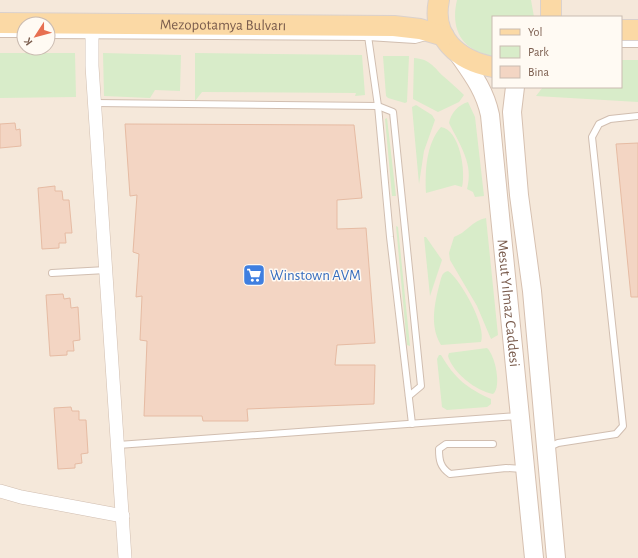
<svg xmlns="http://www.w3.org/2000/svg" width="638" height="558" font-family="'Alegreya Sans',sans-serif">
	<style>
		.residential { fill: #f5e8da; fill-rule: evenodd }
		.green { fill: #d8ecc9 }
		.building { fill: #f3d5c3; stroke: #e6bba3 }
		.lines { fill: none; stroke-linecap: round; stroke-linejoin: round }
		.service-casing { stroke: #d1beb0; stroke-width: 8 }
		.minor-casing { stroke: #d1beb0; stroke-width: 14 }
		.secondary-casing { stroke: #d6c0b0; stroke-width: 20 }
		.primary-casing { stroke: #dad1cd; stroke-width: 22 }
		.service { stroke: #fff; stroke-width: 6 }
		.minor { stroke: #fff; stroke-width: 13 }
		.secondary { stroke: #fff; stroke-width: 18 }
		.primary { stroke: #fbd9a5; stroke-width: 20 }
		.labels { text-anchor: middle; stroke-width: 3; stroke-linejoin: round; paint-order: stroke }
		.street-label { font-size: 15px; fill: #7a5c4d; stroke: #fffaf3 }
		.shop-label { font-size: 15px; fill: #366cbe; stroke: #fffaf3; text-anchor: start }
	</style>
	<rect width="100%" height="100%" fill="#fdf6ec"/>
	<path class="residential" d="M0,0H638V558H0ZM493,17H621V87H493ZM24,24H48V48H24Z"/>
	<g class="green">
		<path d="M457,0H531L534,17H493V56C462,51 450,30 457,0Z"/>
		<polygon points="0,53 75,53 76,97 0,98"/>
		<polygon points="103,53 181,55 180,91 155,90 150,98 104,96"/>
		<polygon points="195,53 362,55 365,95 355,96 356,93 202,92 195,101"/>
		<polygon points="409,56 407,102 405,103 388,98 386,96 383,56"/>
		<path d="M414,58C429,59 433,66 443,76C450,82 457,88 464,95L459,102L438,112L413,99Z"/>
		<polygon points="621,60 638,60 638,102 536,96 543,87 621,87"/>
		<path d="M468,102L475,117L484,196L475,197L473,192L467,189C474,164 460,145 449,123C451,113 458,105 468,102Z"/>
		<polygon points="416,105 432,115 435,120 424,151 419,184 412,107"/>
		<polygon points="387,118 396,196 392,196 385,119"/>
		<path d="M441,127C460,130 466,172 462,187L455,185L426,193C425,171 426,144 441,127Z"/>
		<path d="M486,218L498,335L491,339L477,306L450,260L449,253L454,237C466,233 473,220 486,218Z"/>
		<polygon points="396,226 398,227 410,346 407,345"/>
		<polygon points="424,237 426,237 442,260 430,296"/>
		<path d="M448,271C461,280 487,327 481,342L441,345C430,327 434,306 439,286C441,280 441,272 448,271Z"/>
		<path d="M487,348C495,355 502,387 493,394C476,391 453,373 448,356L449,353Z"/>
		<path d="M439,355H441C455,379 467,388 491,399V404L487,407L447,410L442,407L437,359Z"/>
	</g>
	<g class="building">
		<polygon points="15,123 16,130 20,129 21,146 0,148 0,124"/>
		<polygon points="125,124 354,125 362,198 337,200 337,229 366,228 375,343 337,345 335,365 375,365 374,404 247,409 248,421 203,421 202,416 144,416 147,341 140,340 142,296 136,297 139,254 133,252 137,195 130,196"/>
		<polygon points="638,143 638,297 631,297 616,144"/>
		<polygon points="55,186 55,191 62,191 63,200 69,200 72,233 65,233 66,243 59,243 59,248 42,249 38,188"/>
		<polygon points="63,294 64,299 70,298 71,308 78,307 80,340 73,341 74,351 67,351 67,355 50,356 46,295"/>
		<polygon points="71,407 72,411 79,411 79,420 86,420 88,453 81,454 82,463 75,464 75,468 58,469 54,408"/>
	</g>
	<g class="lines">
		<g class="service-casing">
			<g id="service">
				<polyline points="367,29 378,106 390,237 412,424"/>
				<polyline points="0,34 24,34"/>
				<polyline points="48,35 368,37 415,40 426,37"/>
				<polyline points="621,44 638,44"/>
				<polyline points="95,103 378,106 393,112 421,386 409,396"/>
				<polyline points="52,273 106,270"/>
				<path d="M493,444H446L439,449C439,460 440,467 450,474L506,468L523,469"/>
				<polyline points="118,445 518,416"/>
				<polyline points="547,448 558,443 616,434 623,426 592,137 599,124 610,119 638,116"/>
			</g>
		</g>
		<g class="minor-casing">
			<g id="minor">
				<polyline points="92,24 92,66 125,558"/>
				<polyline points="0,491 21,497 123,516"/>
			</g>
		</g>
		<g class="secondary-casing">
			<g id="secondary">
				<path id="s1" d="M459,55C473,75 485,91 490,115L534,558"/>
				<polyline points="515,87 512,112 519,195 532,291 556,558"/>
			</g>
		</g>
		<g class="primary-casing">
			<g id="primary">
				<path d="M439,0C431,38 459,61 493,67"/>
				<polyline points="551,0 551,17"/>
				<path id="s2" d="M0,23L394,26L420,29L444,36"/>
				<polyline points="621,30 638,30"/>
			</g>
		</g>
		<use href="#service" class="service"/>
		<use href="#minor" class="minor"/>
		<use href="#secondary" class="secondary"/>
		<use href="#primary" class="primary"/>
	</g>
	<defs>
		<g id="supermarket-square" transform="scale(1.15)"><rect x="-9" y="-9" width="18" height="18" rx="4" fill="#3f7fe0" stroke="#fffaf3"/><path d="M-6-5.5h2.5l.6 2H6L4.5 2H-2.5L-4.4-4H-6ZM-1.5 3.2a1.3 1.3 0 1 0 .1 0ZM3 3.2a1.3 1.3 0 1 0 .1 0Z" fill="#fff"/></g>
	</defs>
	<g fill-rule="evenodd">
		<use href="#supermarket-square" x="254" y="275"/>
	</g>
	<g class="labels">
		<g class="street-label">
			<text dy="5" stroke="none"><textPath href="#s2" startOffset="223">Mezopotamya Bulvarı</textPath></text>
			<text dy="5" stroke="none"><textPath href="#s1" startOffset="257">Mesut Yılmaz Caddesi</textPath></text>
		</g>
		<g class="shop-label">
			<text x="270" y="280">Winstown AVM</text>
		</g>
	</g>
	<rect x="492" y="16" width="130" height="72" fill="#fffaf3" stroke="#cabbb1"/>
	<rect x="500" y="29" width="20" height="6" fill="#fbd9a5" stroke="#cabbb1"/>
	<text x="528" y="36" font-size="12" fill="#7a5c4d">Yol</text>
	<rect x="500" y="46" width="20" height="12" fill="#d8ecc9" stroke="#cabbb1"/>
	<text x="528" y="56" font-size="12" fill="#7a5c4d">Park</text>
	<rect x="500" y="66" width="20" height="12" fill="#f3d5c3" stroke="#cabbb1"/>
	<text x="528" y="76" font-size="12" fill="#7a5c4d">Bina</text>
	<g transform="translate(36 36) rotate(234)"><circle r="19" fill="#fffaf3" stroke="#cabbb1"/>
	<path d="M0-3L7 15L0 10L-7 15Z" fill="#e76f51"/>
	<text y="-6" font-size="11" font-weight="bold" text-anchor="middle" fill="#7a5c4d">K</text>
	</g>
</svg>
